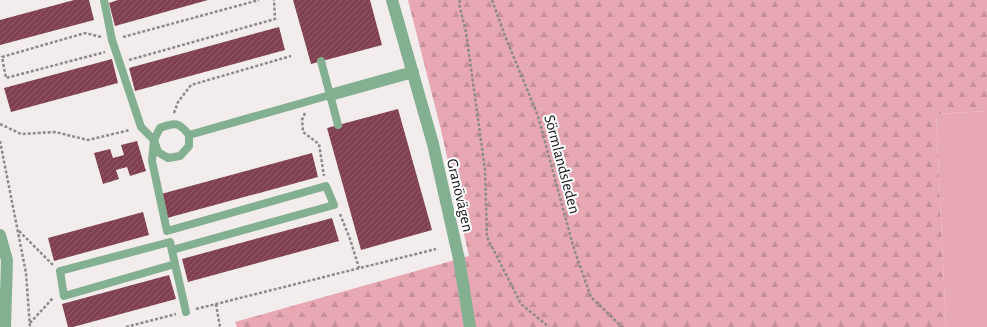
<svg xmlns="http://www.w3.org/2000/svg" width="987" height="327" font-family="'Alegreya Sans',sans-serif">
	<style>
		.forest { fill: url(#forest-firs) }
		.park { fill: #e7a8b4 }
		.building { fill: url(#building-hatch) }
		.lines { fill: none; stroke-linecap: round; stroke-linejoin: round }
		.path { stroke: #8f8a8a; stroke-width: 2.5; stroke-dasharray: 3 2; stroke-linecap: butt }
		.service { stroke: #83b090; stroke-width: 8 }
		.minor { stroke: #83b090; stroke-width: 12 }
		.labels { text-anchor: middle; stroke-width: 4; stroke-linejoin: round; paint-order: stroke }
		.street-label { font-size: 16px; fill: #181616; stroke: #fff }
	</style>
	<defs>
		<pattern id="forest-firs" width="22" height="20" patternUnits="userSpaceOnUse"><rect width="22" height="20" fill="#e7a8b4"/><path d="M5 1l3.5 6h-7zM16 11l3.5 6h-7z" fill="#c5909a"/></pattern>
		<pattern id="building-hatch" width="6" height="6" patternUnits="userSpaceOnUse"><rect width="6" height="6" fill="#814050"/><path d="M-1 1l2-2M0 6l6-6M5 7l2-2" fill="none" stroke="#8f5e6a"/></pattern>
	</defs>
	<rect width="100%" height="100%" fill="#f3eced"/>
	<polygon class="forest" points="408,0 987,0 987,111 936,114 946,327 237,327 235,322 469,256 441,130"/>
	<polygon class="park" points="987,111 987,327 946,327 936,114"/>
	<g class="building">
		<polygon points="74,0 89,0 94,20 0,45 0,20"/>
		<polygon points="118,0 208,0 115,26 109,3"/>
		<polygon points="293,0 370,0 382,45 311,64"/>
		<polygon points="279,27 285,50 135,91 129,68"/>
		<polygon points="112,59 118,83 11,112 4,88"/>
		<polygon points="398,109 432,230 361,250 327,128"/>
		<polygon points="137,141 146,171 130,176 127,167 116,170 119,179 103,184 94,153 110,149 113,158 124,155 121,145"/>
		<polygon points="312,153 318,177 167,218 161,194"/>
		<polygon points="143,212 149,235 54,261 48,238"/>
		<polygon points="332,218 339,241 188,282 182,259"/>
		<polygon points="169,275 176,299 73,327 68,327 62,304"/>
	</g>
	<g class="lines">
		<g class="path">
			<polyline points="460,0 459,4 466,32 485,170 487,237 521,304 549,327"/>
			<polyline points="492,0 505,36 538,116 574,249 591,297 622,327"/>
			<polyline points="101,37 85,33 2,57 6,78 105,52"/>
			<polyline points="123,37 259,0"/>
			<polyline points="129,60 275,19 274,0"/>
			<polyline points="174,113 178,102 191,85 291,56"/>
			<polyline points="305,113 302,120 303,132 319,144 324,176"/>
			<polyline points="0,124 21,134 55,132 88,140 130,130"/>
			<polyline points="0,141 26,273 30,327"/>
			<polyline points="340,214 350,239 359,268"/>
			<polyline points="19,231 53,265"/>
			<polyline points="216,304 220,327"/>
			<polyline points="196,309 436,249"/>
			<polyline points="30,323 53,298"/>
			<polyline points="126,327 176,314"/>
		</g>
		<g class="service">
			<polyline points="104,0 112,40 141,127 154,140 152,161 167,231 326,186 334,205 172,250"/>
			<polyline points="321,61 338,125"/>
			<path d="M189,135V146L180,156L168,158L158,152L154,140L160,128C175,122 179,122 189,135L330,95"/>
			<polygon points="170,242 175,264 64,296 60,271"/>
			<polyline points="175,264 186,312"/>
		</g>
		<g class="minor">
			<polyline points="392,0 433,144 459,259 470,327"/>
			<polyline points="330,95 413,72"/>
			<polyline points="0,235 7,260 5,327"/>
		</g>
	</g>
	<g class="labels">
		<g class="street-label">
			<text transform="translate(563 164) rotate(75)" y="6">Sörmlandsleden</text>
			<text transform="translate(461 195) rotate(77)" y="6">Granövägen</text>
		</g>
	</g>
</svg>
